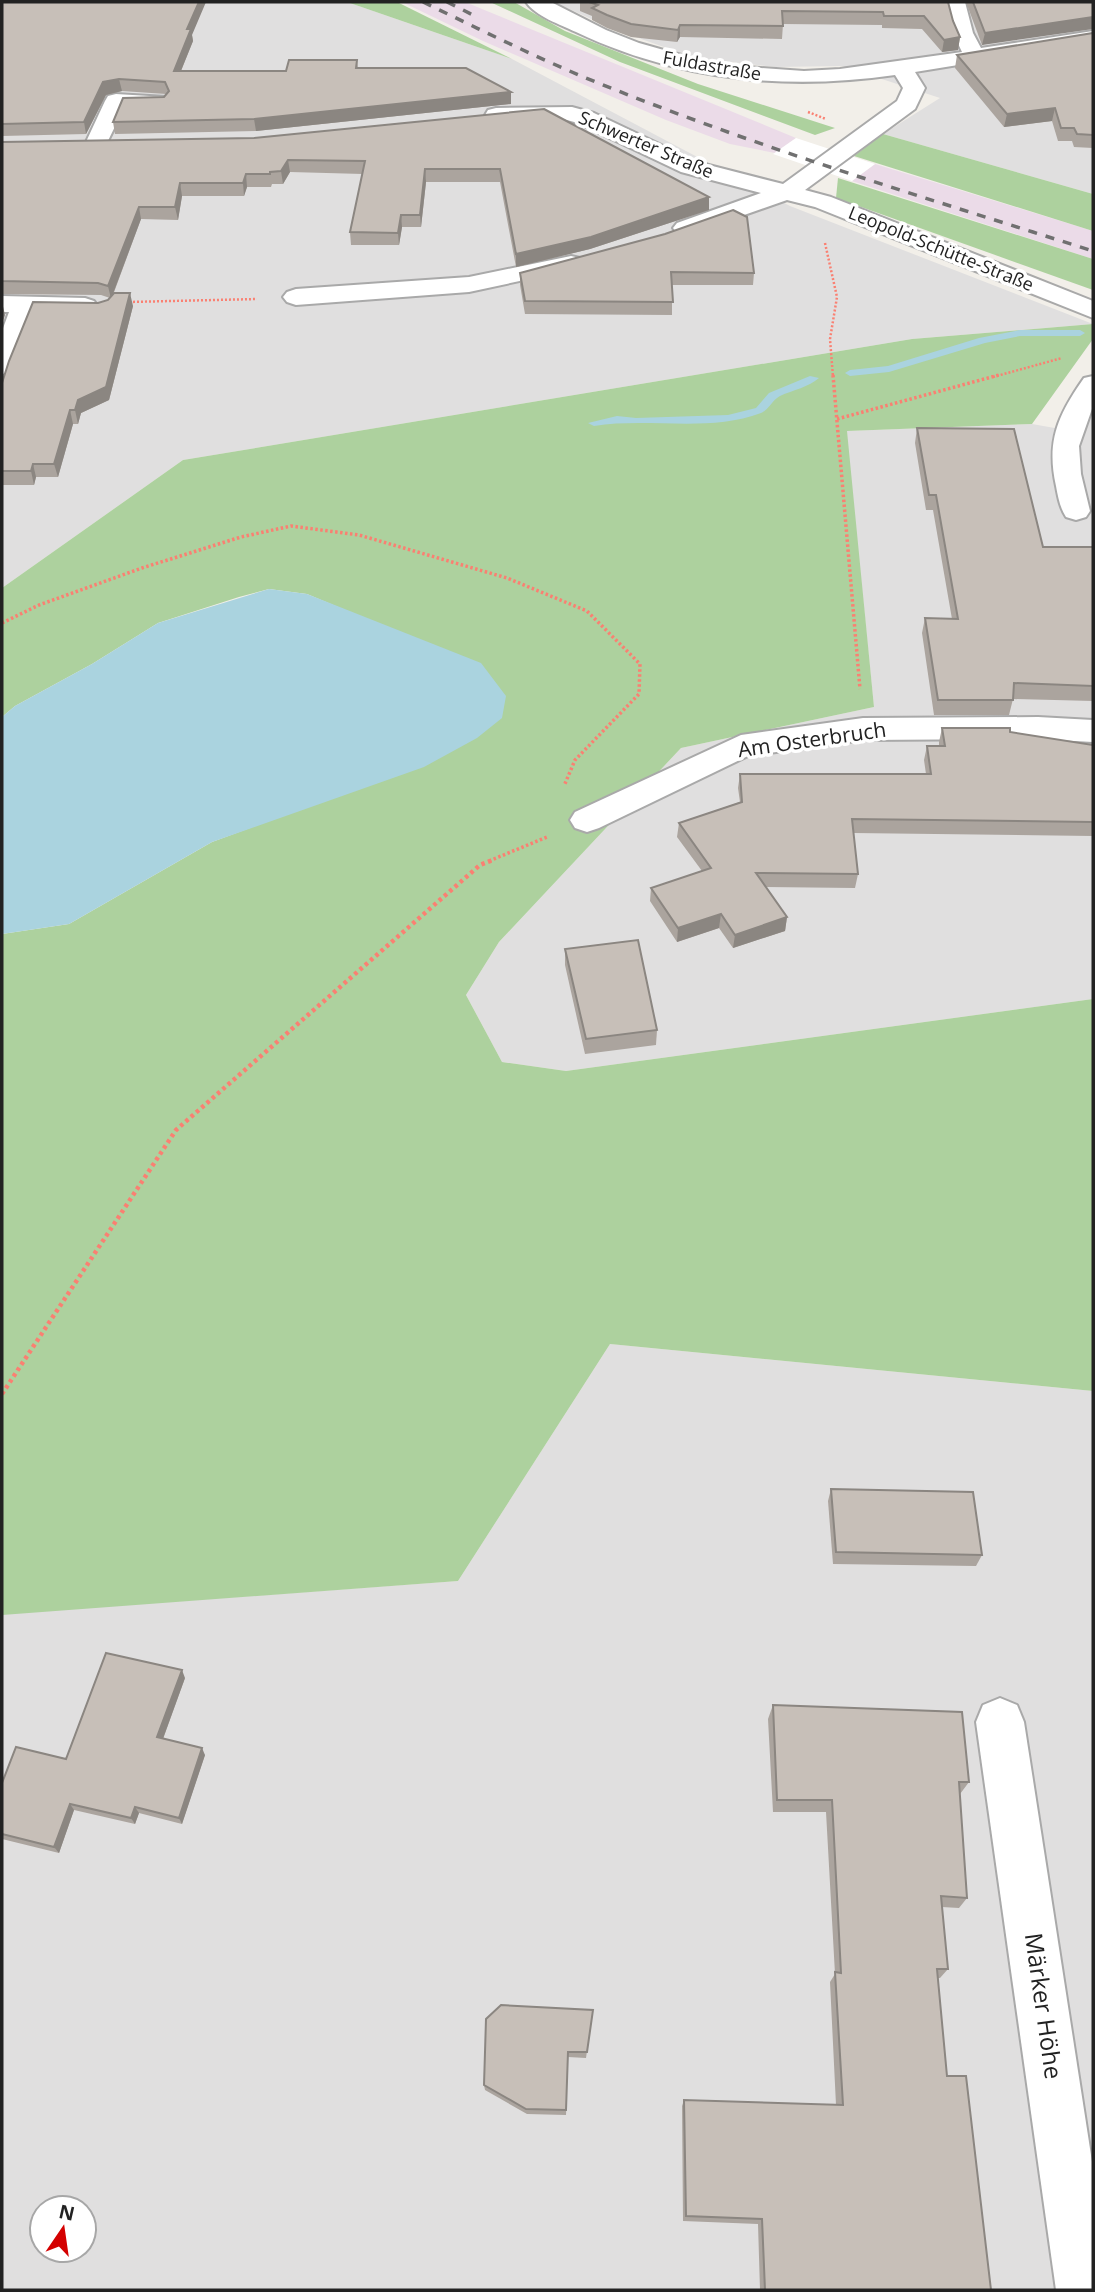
<svg xmlns="http://www.w3.org/2000/svg" width="1095" height="2292" font-family="'Open Sans',sans-serif">
	<style>
		.residential { fill: #e0dfdf; fill-rule: evenodd }
		.industrial { fill: #ebdbe8 }
		.forest { fill: #add19e }
		.water { fill: #aad3df }
		.pier { fill: #fff }
		.lines { fill: none; stroke-linecap: round; stroke-linejoin: round }
		.stream { fill: #aad3df; fill-rule: evenodd }
		.minor-casing { stroke: #a9a9a9; stroke-width: 4 }
		.path-far2 { stroke: #fa8072; stroke-width: 2.5; stroke-dasharray: 2 2; stroke-linecap: butt }
		.path-far1 { stroke: #fa8072; stroke-width: 3.5; stroke-dasharray: 2.5 2.5; stroke-linecap: butt }
		.path { stroke: #fa8072; stroke-width: 4.5; stroke-dasharray: 3.5 3.5; stroke-linecap: butt }
		.minor { fill: #fff; fill-rule: evenodd }
		.rail { stroke: #707070; stroke-width: 3.5; stroke-dasharray: 9 9; stroke-linecap: butt }
		.wall { fill: #aba49e }
		.shaded-wall { fill: #8b8681 }
		.building { fill: #c7bfb8; stroke: #8b8681; stroke-width: 2 }
		.labels { text-anchor: middle; stroke-width: 7; stroke-linejoin: round; paint-order: stroke }
		.far-street-label { font-size: 18px; fill: #222; stroke: #fff }
		.street-label { font-size: 21px; fill: #222; stroke: #fff }
		.near-street-label { font-size: 24px; fill: #222; stroke: #fff }
	</style>
	<rect width="100%" height="100%" fill="#f2efe9"/>
	<g class="residential">
		<polygon points="2,2 347,2 512,59 790,206 1093,324 912,339 183,460 2,588"/>
		<polygon points="554,2 1093,2 1093,194 883,134 940,98 842,66 775,67 695,58 613,29"/>
		<polygon points="1093,413 1093,999 566,1071 502,1062 466,995 499,942 681,748 874,707 846,431 1032,424 1083,433"/>
		<path d="M610,1344L1093,1391V2290H2V1614L458,1581ZM42,2208H84V2250H42Z"/>
	</g>
	<g class="industrial">
		<polygon points="402,2 465,2 796,138 775,153 730,144 666,120 483,41"/>
		<polygon points="875,164 1093,231 1093,259 852,181"/>
	</g>
	<g class="forest">
		<polygon points="347,2 397,2 512,59"/>
		<polygon points="490,2 514,2 565,31 698,84 835,128 815,135 620,62"/>
		<polygon points="883,134 1093,194 1093,231 854,156"/>
		<polygon points="838,178 1093,259 1093,290 836,198"/>
		<polygon points="1093,324 1093,339 1032,424 847,431 874,707 681,748 499,942 466,995 502,1062 566,1071 1093,999 1093,1391 610,1344 458,1581 2,1615 2,934 69,924 212,842 282,816 364,618 307,594 269,589 239,597 158,623 92,664 15,706 2,717 2,588 183,460 912,339"/>
	</g>
	<polygon class="water" points="269,589 307,594 481,663 506,696 502,718 477,738 424,767 212,842 69,924 2,934 2,717 15,706 92,664 158,623"/>
	<polygon class="pier" points="796,138 875,164 852,181 773,154"/>
	<g class="lines">
		<g class="stream">
			<polygon points="1020,330 1080,330 1085,333 1080,336 1020,336 985,343 889,372 850,376 845,373 850,370 888,366 979,338"/>
			<path d="M810,376L819,378C809,387 793,390 780,396C772,400 769,410 761,413C708,433 648,417 594,426L588,423L617,416L636,418L728,415L756,408L769,393Z"/>
		</g>
		<g class="minor-casing">
			<g id="minor">
				<path d="M526,2H551L606,30L639,43L699,60L734,66L804,71L840,69L962,52L953,33L945,2H965L973,33L981,48L1093,31V43L915,72L925,88L915,109L805,190L831,197L1093,301V318L815,207L787,200L693,233L685,235L677,233L673,228L677,223L761,193L681,172L578,123L563,119L496,122L488,120L485,115L488,110L496,108L572,107L594,113L697,162L783,184L897,101L903,88L895,75C785,91 677,80 576,32C561,25 535,16 526,2Z"/>
				<polygon points="116,94 166,97 169,102 166,107 124,108 104,149 88,149 85,144 105,101 108,96"/>
				<polygon points="571,256 580,258 583,263 580,268 469,292 296,305 287,302 283,297 287,292 296,289 469,277"/>
				<polygon points="2,296 85,298 94,301 98,306 94,311 34,312 15,366 11,372 2,374 2,331 9,312 2,312"/>
				<path d="M1093,376V406L1079,446L1081,474L1090,511L1086,517L1076,520L1066,517C1060,508 1058,497 1056,486C1046,441 1058,415 1084,378Z"/>
				<polygon points="1038,717 1093,720 1093,742 1038,739 863,740 748,756 599,828 587,832 575,828 570,820 575,812 741,735 863,718"/>
				<polygon points="1000,1698 1017,1705 1024,1722 1093,2168 1093,2290 1056,2290 976,1722 983,1705"/>
			</g>
		</g>
		<g class="path-far2">
			<polyline points="808,112 826,119"/>
			<polyline points="825,243 837,297 830,339 833,377"/>
			<polyline points="129,302 257,299"/>
			<polyline points="993,377 1062,358"/>
		</g>
		<g class="path-far1">
			<polyline points="833,375 860,689"/>
			<polyline points="837,419 999,375"/>
			<polyline points="2,623 39,605 142,568 241,537 291,526 359,535 507,578 587,611 640,664 639,694 575,760 564,786"/>
			<polyline points="489,861 547,837"/>
		</g>
		<polyline class="path" points="2,1394 176,1130 480,865 493,860"/>
		<use href="#minor" class="minor"/>
		<g class="rail">
			<path d="M423,2C477,28 531,55 586,78C752,146 923,197 1093,251"/>
			<polyline points="447,2 475,16"/>
		</g>
	</g>
	<g class="wall">
		<polygon points="2,2 192,35 193,41 181,71 286,71 357,60 358,68 511,104 256,131 115,134 113,122 164,97 166,94 122,91 106,95 86,134 2,136"/>
		<polygon points="580,2 948,2 953,21 960,37 958,50 942,52 922,29 882,28 882,25 783,24 782,39 680,37 677,42 631,37 607,28 592,20 592,16 580,11"/>
		<polygon points="966,2 1093,2 982,45"/>
		<polygon points="1093,33 1093,148 1074,147 1072,141 1058,141 1052,121 1004,127 955,68 957,55"/>
		<polygon points="544,109 709,197 709,210 590,249 516,267 500,182 426,182 421,227 402,227 399,245 351,245 350,232 363,174 290,172 283,184 272,184 271,187 247,187 244,196 182,196 178,220 141,219 113,295 133,306 109,400 81,413 78,424 73,424 58,477 36,477 34,485 2,485 2,383 98,303 108,300 110,298 101,295 2,294 2,142 254,138"/>
		<polygon points="520,273 754,273 753,285 672,285 672,315 525,314 520,285"/>
		<polygon points="917,428 1043,547 1093,547 1093,701 1013,699 1009,715 934,715 922,633 925,618 952,619 933,510 926,510 915,443"/>
		<polygon points="942,728 1010,732 1093,745 1093,836 853,833 858,874 855,888 766,887 787,917 785,931 733,948 719,928 677,942 650,901 651,888 702,871 677,837 679,823 740,802 738,788 740,774 926,774 924,760 927,746 939,746 939,742"/>
		<polygon points="565,949 657,1030 656,1045 585,1054 565,965"/>
		<polygon points="831,1489 982,1555 976,1566 833,1564 828,1501"/>
		<polygon points="185,1678 163,1739 205,1755 182,1824 139,1813 135,1824 74,1810 59,1853 2,1839 2,1783 66,1759"/>
		<polygon points="773,1705 969,1782 960,1794 967,1898 959,1908 942,1907 948,1969 940,1978 938,1978 947,2076 991,2290 760,2290 758,2224 683,2221 682,2106 684,2100 836,2105 830,1982 835,1974 826,1812 773,1812 768,1719"/>
		<polygon points="593,2010 586,2058 568,2057 566,2115 527,2114 485,2090 484,2085"/>
	</g>
	<g class="shaded-wall">
		<polygon points="199,2 206,2 192,35 193,41 176,83 174,71 187,29"/>
		<polygon points="1093,17 1093,29 982,45 985,33"/>
		<polygon points="680,25 680,37 677,42 678,30"/>
		<polygon points="960,37 958,50 942,52 944,40"/>
		<polygon points="119,79 122,91 106,95 86,134 84,122 103,82"/>
		<polygon points="511,92 511,104 256,131 254,119"/>
		<polygon points="1055,108 1052,121 1004,127 1007,114"/>
		<polygon points="288,160 290,172 283,184 281,171"/>
		<polygon points="425,169 426,182 421,227 420,215"/>
		<polygon points="246,174 247,187 244,196 243,183"/>
		<polygon points="180,183 182,196 178,220 175,207"/>
		<polygon points="709,197 709,210 590,249 516,267 516,254"/>
		<polygon points="139,207 141,219 111,299 108,286"/>
		<polygon points="401,215 402,227 399,245 398,233"/>
		<polygon points="130,293 133,306 109,400 81,413 78,424 75,410 78,400"/>
		<polygon points="2,302 5,315 2,324"/>
		<polygon points="70,410 73,424 58,477 54,464"/>
		<polygon points="33,464 36,477 34,485 31,471"/>
		<polygon points="721,914 719,928 677,942 678,928"/>
		<polygon points="787,917 785,931 733,948 735,935"/>
		<polygon points="182,1670 185,1678 161,1744 157,1737"/>
		<polygon points="202,1748 205,1755 182,1824 179,1818"/>
		<polygon points="70,1804 74,1810 59,1853 54,1847"/>
		<polygon points="135,1807 139,1813 135,1824 131,1818"/>
	</g>
	<g class="building">
		<polygon points="2,2 199,2 187,29 191,29 174,71 286,71 289,60 357,60 356,68 466,68 511,92 254,119 113,122 123,98 164,97 169,91 165,82 119,79 103,82 84,122 2,124"/>
		<polygon points="589,2 948,2 953,21 960,37 944,40 924,16 884,16 883,12 782,11 783,26 680,25 678,30 631,24 607,15 592,8 598,5"/>
		<polygon points="973,2 1093,2 1093,17 985,33"/>
		<polygon points="1093,33 1093,135 1077,134 1074,128 1061,128 1055,108 1007,114 957,55"/>
		<polygon points="544,109 709,197 591,237 516,254 500,169 425,169 420,215 401,215 398,233 350,232 365,161 288,160 281,171 270,172 270,174 246,174 243,183 180,183 175,207 139,207 108,286 98,283 2,281 2,142 254,138"/>
		<polygon points="733,210 747,217 754,273 671,272 673,302 525,301 520,273 665,234"/>
		<polygon points="114,293 130,293 106,387 78,400 75,410 70,410 54,464 33,464 31,471 2,471 2,383 9,361 33,302 98,303 108,300"/>
		<polygon points="917,428 1014,429 1043,547 1093,547 1093,686 1014,683 1013,700 938,700 925,618 958,619 936,495 929,495"/>
		<polygon points="942,728 1010,728 1010,732 1093,745 1093,822 852,819 858,874 756,873 787,917 735,935 721,914 678,928 651,888 711,868 679,823 742,802 740,774 931,774 927,746 945,746"/>
		<polygon points="638,940 657,1030 586,1039 565,949"/>
		<polygon points="831,1489 973,1492 982,1555 836,1552"/>
		<polygon points="106,1653 182,1670 157,1737 202,1748 179,1818 135,1807 131,1818 70,1804 54,1847 2,1834 2,1783 16,1747 66,1759"/>
		<polygon points="773,1705 962,1712 969,1782 959,1782 967,1898 941,1896 948,1969 937,1969 947,2076 966,2076 991,2290 765,2290 762,2219 686,2216 684,2100 843,2105 835,1972 841,1973 832,1800 777,1800"/>
		<polygon points="501,2005 593,2010 587,2052 568,2052 566,2110 526,2109 484,2085 486,2019"/>
	</g>
	<g class="labels">
		<g class="far-street-label">
			<text transform="translate(712 66) rotate(10)" y="6">Fuldastraße</text>
			<text transform="translate(646 145) rotate(23)" y="6">Schwerter Straße</text>
			<text transform="translate(941 249) rotate(22)" y="6">Leopold-Schütte-Straße</text>
		</g>
		<g class="street-label">
			<text transform="translate(812 740) rotate(-8)" y="7">Am Osterbruch</text>
		</g>
		<g class="near-street-label">
			<text transform="translate(1043 2006) rotate(82)" y="8">Märker Höhe</text>
		</g>
	</g>
	<rect width="1095" height="2292" fill="none" stroke="#222222" stroke-width="7"/>
	<g transform="translate(63 2229) rotate(13)"><circle r="33" fill="#ffffff" stroke="#a7a7a7" stroke-width="2"/>
	<path d="M0-5L12 26L0 18L-12 26Z" fill="#d40000"/>
	<text y="-10" font-size="19" font-weight="bold" text-anchor="middle" fill="#222222">N</text>
	</g>
</svg>
